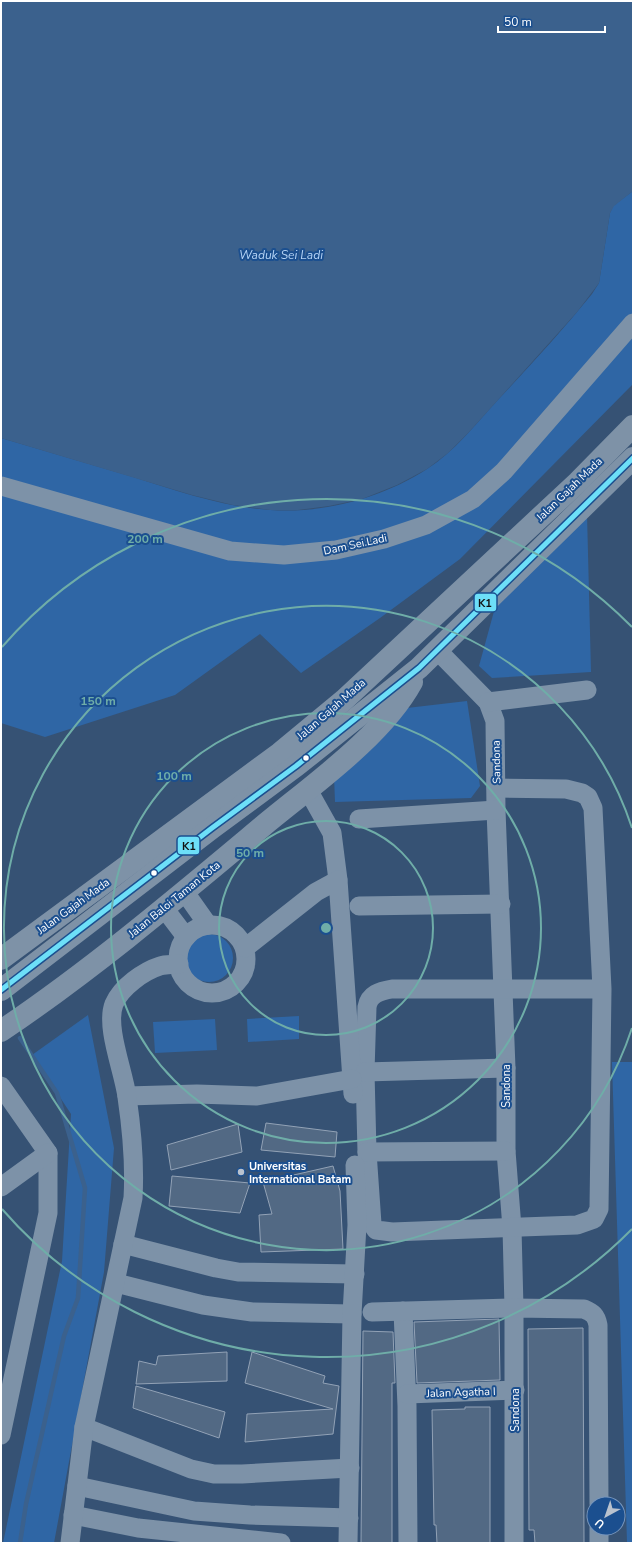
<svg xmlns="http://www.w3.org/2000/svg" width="634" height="1544" font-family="'Nunito Sans',sans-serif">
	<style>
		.green { fill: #2f66a5 }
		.water { fill: #3b618d }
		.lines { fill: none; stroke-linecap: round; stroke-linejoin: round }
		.stream { stroke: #3b618d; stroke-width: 4.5 }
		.building { fill: #526984; stroke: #92a2b6 }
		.minor { stroke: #7d92a8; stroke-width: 19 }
		.highway { stroke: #7e92a7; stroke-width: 22 }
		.bus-1-casing { stroke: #1b4f8f; stroke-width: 8 }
		.bus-1 { stroke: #6ddff8; stroke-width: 5 }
		.ring { fill: none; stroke: #6fada8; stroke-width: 2 }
		.bus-dot { fill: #fff; stroke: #1b4f8f; stroke-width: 1.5 }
		.poi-dot { fill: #b9c2ce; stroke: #1b4f8f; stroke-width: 1.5 }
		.labels { text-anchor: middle; stroke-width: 4; stroke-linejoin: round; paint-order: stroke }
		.street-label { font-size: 11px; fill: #fff; stroke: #1b4f8f }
		.poi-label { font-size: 11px; font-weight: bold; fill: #fff; stroke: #1b4f8f; text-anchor: start }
		.water-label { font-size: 12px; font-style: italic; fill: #b5d3f5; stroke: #1b4f8f }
		.centre { fill: #6fada8; stroke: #1b4f8f; stroke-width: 2 }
		.ring-label { font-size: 12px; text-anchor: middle; font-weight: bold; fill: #6fada8; stroke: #1b4f8f; stroke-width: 4; stroke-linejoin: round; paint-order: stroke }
		.line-badge { stroke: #1b4f8f; stroke-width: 1.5 }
		.pale-badge-label { font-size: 11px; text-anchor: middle; font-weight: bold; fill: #111 }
	</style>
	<rect width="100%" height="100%" fill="#365274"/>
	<g class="green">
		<path d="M633,191V384L460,559L380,618L301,673L260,634L175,695L45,737L1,723V438C45,451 89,464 133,477C177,491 223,507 270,510C322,514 383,498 427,469C454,452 475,425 496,402C529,367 562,331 592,294L599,283L610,213L613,206Z"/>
		<polygon points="587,514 591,672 492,678 479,666 496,604"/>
		<polygon points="467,701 480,786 471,798 335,802 334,776 407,708"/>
		<circle cx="209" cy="958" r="24"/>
		<polygon points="88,1015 114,1148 104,1272 54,1543 3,1543 62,1261 71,1114 32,1055"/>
		<polygon points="299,1016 299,1039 248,1042 247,1019"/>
		<polygon points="215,1019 217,1050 155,1053 153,1022"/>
		<polygon points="612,1062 633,1062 633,1543 627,1543"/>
	</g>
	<polygon class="water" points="1,1 633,1 633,191 614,206 610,213 599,283 577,312 469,432 448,453 427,469 397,485 362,499 329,506 298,510 270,510 233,505 192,495 1,438"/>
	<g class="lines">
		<polyline class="stream" points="20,1543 26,1504 64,1336 78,1298 85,1188 57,1093 20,1038"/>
	</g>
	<g class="building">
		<polygon points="266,1123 337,1132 335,1157 261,1150"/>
		<polygon points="238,1124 242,1152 171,1170 167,1145"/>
		<polygon points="333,1166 340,1191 343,1249 261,1252 259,1215 272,1214 263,1182"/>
		<polygon points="172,1176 250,1183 240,1213 169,1206"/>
		<polygon points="499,1319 500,1380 417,1383 414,1322"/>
		<polygon points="583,1328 584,1543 535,1543 534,1530 529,1530 528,1329"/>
		<polygon points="363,1331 393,1332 395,1383 392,1383 392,1543 361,1543"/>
		<polygon points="227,1352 227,1381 136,1384 139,1361 156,1365 158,1356"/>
		<polygon points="252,1352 325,1376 323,1383 339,1386 333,1434 245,1442 247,1414 333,1409 245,1383"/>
		<polygon points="136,1386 225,1412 219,1438 133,1408"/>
		<polygon points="465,1407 490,1407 490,1543 437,1543 436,1525 434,1525 432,1410 465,1409"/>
	</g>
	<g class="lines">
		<g class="minor">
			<polyline points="1,486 230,551 284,555 336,550 384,539 426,525 473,499 504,471 633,323"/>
			<polyline points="438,651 488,702 495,721 496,810 506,1068 506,1151 512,1228 514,1308 514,1543"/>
			<polyline points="488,702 587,690"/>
			<path d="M496,788L566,789L582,793L588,797L593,808L602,989L599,1209L594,1219L577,1225L392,1232L376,1230L372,1224L367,1152L365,1072L367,1007C369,994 380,991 392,989H602"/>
			<polyline points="308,790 332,833 338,880"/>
			<polyline points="359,819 496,810"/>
			<polyline points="184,891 208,925"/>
			<polyline points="359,906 501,904"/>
			<polyline points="164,908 186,937"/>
			<circle cx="212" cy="959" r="34"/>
			<polyline points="245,948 316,892 338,880 353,1094"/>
			<polyline points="365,1072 506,1068"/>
			<polyline points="1,1086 48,1153 48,1213 1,1435"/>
			<polyline points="127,1096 197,1094 257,1096 352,1079"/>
			<polyline points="367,1152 506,1151"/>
			<polyline points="1,1187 48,1153"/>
			<polyline points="123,1244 216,1268 238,1272 355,1274"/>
			<polyline points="116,1283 203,1305 252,1312 352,1314"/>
			<polyline points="403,1311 407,1406 408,1543"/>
			<path d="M372,1312L514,1308L584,1309C593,1313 596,1315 598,1325L599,1504"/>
			<polyline points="407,1394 515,1390"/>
			<polyline points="84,1427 191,1469 214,1474 242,1474 350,1468"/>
			<polyline points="77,1486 194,1511 250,1515 349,1518"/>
			<polyline points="73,1515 138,1528 281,1543"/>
			<polyline points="599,1528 599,1543"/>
			<path d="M70,1543L84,1427L133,1198C135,1164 132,1131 127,1097C124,1072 105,1027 114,1004C121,987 144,971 160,966C166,964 173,965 179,964"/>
			<polyline points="348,1543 352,1314 357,1225 355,1165"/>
		</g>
		<g class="highway">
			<polyline points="1,959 280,753 344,700 578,482 633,426"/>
			<polyline points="1,990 212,828 296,766 419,668 633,458"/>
			<path d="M1,1031C93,969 178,897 263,826C311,786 382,737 412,682"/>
		</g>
		<g class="bus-1-casing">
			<polyline id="bus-1" points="1,990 212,828 296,766 419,668 633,458"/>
		</g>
		<use href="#bus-1" class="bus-1"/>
	</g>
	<g class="ring">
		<circle cx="326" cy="928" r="107"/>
		<circle cx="326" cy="928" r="215"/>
		<path d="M632 1028A322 322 0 1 1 632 828"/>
		<path d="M632 1229A429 429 0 0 1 2 1209M2 647A429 429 0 0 1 632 627"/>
	</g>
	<g class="bus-dot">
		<circle cx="306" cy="758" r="3.5"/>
		<circle cx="154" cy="873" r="3.5"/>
	</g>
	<circle class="poi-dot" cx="241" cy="1172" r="4"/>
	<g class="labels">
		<g class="street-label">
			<text transform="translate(569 489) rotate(-44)" y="4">Jalan Gajah Mada</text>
			<text transform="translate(355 544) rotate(-12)" y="4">Dam Sei.Ladi</text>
			<text transform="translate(331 709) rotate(-41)" y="4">Jalan Gajah Mada</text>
			<text transform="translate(496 762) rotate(-91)" y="4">Sandona</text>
			<text transform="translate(174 899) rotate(-39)" y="4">Jalan Baloi Taman Kota</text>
			<text transform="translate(73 906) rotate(-36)" y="4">Jalan Gajah Mada</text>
			<text transform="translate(506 1086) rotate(-90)" y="4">Sandona</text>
			<text transform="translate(461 1392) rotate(-2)" y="4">Jalan Agatha I</text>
			<text transform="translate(515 1410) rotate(-90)" y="4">Sandona</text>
		</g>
		<g class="poi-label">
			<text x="249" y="1170">Universitas<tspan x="249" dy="13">International Batam</tspan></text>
		</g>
		<g class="water-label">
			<text x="281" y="259">Waduk Sei Ladi</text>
		</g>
	</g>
	<circle cx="326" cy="928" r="6" class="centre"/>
	<g class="ring-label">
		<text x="145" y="543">200 m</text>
		<text x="98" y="705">150 m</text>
		<text x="174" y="780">100 m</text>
		<text x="250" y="857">50 m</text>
	</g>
	<g class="line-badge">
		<rect x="474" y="593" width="23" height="19" rx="4" fill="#6ddff8"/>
		<rect x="177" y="836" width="23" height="19" rx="4" fill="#6ddff8"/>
	</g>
	<g class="pale-badge-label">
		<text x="485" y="607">K1</text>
		<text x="189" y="850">K1</text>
	</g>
	<rect width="634" height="1544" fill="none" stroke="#ffffff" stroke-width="4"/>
	<g transform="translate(606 1516) rotate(220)"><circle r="19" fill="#1b4f8f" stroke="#7695bc"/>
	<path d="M0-3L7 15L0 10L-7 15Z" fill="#b9c2ce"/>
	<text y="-6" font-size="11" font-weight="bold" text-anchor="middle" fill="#ffffff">U</text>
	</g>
	<path d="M498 26v6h107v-6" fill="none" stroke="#ffffff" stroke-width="2"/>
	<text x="504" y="26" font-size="12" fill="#ffffff" stroke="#1b4f8f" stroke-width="3" paint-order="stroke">50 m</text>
</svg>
